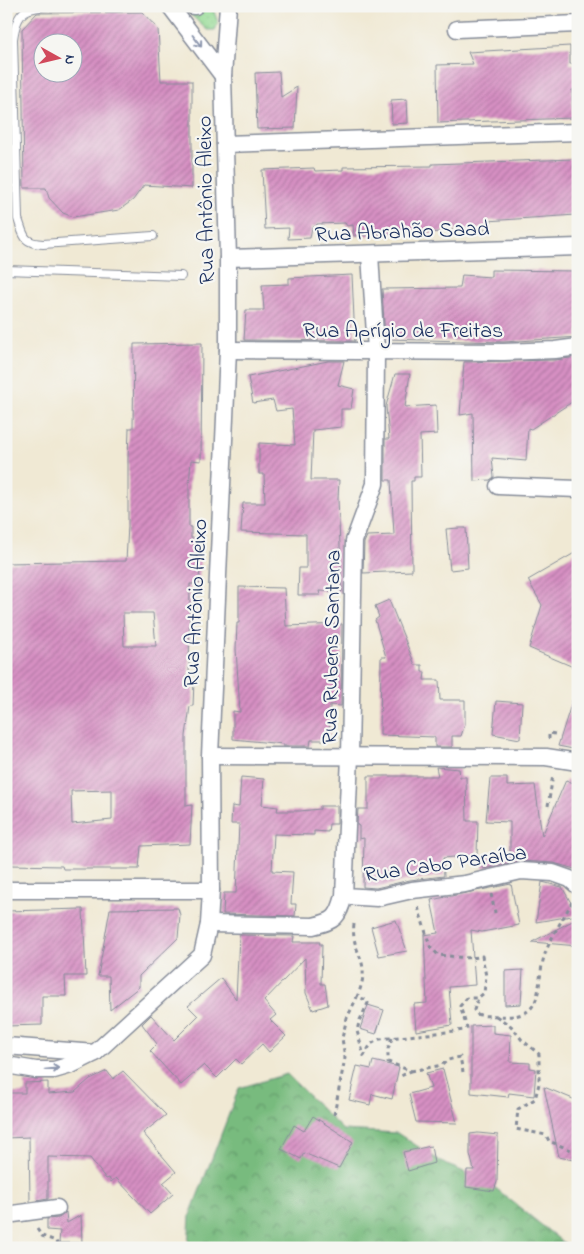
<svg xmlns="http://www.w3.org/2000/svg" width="584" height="1254" font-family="'Indie Flower',sans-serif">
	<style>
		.forest { fill: url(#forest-crowns); stroke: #4a756e }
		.park { fill: url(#park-dots); stroke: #588579 }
		.building { fill: url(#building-hatch); fill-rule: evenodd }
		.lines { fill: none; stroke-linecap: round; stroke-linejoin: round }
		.service-casing { stroke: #868c99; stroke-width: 10 }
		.minor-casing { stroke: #868c99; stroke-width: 19 }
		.path { stroke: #868c99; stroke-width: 3; stroke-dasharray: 4 4; stroke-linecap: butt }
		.service { stroke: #fff; stroke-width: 8 }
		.minor { stroke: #fff; stroke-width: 16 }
		.oneway { stroke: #8d97ae }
		.labels { text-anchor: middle; stroke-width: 4.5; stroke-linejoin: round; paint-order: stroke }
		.street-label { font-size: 22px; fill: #1b2f5e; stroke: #f6f6f2 }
	</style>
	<defs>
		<pattern id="forest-crowns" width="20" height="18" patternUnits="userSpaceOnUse" patternTransform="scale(1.25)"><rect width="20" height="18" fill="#78bb7e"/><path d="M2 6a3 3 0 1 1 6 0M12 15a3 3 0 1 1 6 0" fill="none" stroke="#62986a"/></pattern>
		<pattern id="park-dots" width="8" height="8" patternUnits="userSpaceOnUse" patternTransform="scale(1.25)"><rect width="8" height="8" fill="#95db94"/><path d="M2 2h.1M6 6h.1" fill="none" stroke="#80bc82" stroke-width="1.8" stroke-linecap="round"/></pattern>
		<pattern id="building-hatch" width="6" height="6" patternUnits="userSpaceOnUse" patternTransform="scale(1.25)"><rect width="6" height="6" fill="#d790c3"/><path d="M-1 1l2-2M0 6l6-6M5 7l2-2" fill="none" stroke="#ae76a2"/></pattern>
	</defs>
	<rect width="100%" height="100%" fill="#f6f6f2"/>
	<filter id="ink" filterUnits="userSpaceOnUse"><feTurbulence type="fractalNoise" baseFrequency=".02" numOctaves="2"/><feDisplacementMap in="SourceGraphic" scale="10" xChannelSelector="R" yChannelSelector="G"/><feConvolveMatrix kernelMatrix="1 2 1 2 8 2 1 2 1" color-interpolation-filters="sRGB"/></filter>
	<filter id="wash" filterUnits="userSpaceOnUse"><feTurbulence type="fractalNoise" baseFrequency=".0096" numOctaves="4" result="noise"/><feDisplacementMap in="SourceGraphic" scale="20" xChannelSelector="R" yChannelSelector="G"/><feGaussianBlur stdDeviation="1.12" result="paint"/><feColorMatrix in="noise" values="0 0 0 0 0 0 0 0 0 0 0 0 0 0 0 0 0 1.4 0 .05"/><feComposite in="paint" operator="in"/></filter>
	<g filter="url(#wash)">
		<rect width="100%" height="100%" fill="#f0e9d4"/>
		<polygon class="forest" points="287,1074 343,1130 397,1133 445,1164 488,1182 570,1248 188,1248 190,1215 239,1088"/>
		<polygon class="park" points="201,6 212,6 218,23 215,30 207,30 189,13 189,11"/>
		<g id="blocks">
			<g class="building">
				<path d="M142,12L158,29L161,81H192V188L144,185L133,200L119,210L73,217L63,213L49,198L46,188H24L22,29L37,13ZM42,42H72V72H42Z"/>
				<polygon points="570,46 570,64 578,64 578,90 572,90 573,118 438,123 437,65 473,64 468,52"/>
				<polygon points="279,72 281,97 297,87 295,128 257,129 255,73"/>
				<polygon points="407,99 408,123 392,124 391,100"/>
				<polygon points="574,159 576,215 487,221 487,229 443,230 443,232 354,236 353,225 347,226 345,223 317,224 316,227 312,227 310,238 288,239 289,228 265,229 262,170 314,168 315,171 343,170 343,167 432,166 432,164"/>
				<polygon points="491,270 578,271 578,337 504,342 385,339 382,289 460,288 462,275 491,277"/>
				<polygon points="352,275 355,341 244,340 246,310 264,310 262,285 289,284 289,278"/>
				<path d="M202,343L201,461L191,460L189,486V527H191V538H197L196,561H200L199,584H190L189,681H194L193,706H190L186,736V806L192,805L190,844L141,846L139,869H63L62,866L10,865V860H6V563L126,561L128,526V459L129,428H133L134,344ZM123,613H153L156,646H124ZM112,790V820L72,824L71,791Z"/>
				<polygon points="578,357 578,398 531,429 528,428 526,461 492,458 494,477 490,480 474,481 473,413 460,415 464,362 555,360"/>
				<polygon points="328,361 344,361 338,385 354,389 351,409 341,409 341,427 313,430 311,480 339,480 338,499 342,592 319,591 320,595 298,595 299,568 306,568 306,534 241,532 243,503 265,503 264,474 259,474 259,443 295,445 292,409 276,411 273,400 253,403 248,377"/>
				<polygon points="395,374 410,374 405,407 436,405 437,434 420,435 421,477 414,477 414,481 411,481 412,571 363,573 364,543 367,536 394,535 391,480 385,480 385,439 389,439 386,406"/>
				<polygon points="459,528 466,528 468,568 450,570 446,529"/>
				<polygon points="578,551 578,669 529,648 542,605 528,580"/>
				<polygon points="239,587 284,588 286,626 342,624 341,706 330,705 329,740 311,740 310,746 283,746 283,744 233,739 233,711 240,712 236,649 237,623 239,623"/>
				<polygon points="389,600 415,665 422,665 422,672 425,672 424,680 439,680 440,700 465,700 465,724 461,736 452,736 452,747 435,747 435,737 380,735 381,657 386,657 375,620 379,617 375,606"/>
				<polygon points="574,695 578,696 578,750 558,746"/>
				<polygon points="496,701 522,703 520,739 493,734"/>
				<polygon points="436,767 459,769 460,777 466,777 467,821 478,821 477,855 443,858 444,876 410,880 376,888 363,887 364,838 359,839 359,826 357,825 358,809 368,809 368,776 438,776"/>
				<polygon points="241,777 264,779 262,805 278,807 277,811 300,811 320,809 320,806 337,806 337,824 329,824 328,832 314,831 314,835 274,834 272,871 293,872 291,904 296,904 295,916 223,914 224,893 236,893 239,824 231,824 232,806 239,807"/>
				<polygon points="490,778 507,778 507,786 535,785 542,836 566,780 578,785 578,870 554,863 522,861 483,869 483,865 479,865 479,858 510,853 510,822 486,821"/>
				<polygon points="542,882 562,887 578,915 536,922"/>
				<polygon points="511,884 519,925 482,932 471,930 475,985 449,987 452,1025 416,1031 414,1004 427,1003 424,935 438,933 431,900"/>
				<polygon points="178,908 180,915 178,938 139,976 139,987 110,1010 109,976 98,976 110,909"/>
				<polygon points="83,909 86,976 65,976 66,996 42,996 42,1025 6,1026 6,911"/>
				<polygon points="578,918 578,946 532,942"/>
				<polygon points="396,920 407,951 379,956 371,927"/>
				<polygon points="239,935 294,936 293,942 320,942 319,944 322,944 321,984 325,984 328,1005 313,1010 306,993 305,958 264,1001 276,1015 270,1020 286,1036 269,1052 262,1044 241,1064 236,1059 217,1078 204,1065 181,1085 150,1051 157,1044 142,1024 151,1015 174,1040 198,1016 188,1006 221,978 236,999"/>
				<polygon points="523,970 521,1004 505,1005 505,971"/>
				<polygon points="368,1005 384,1010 376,1034 360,1029"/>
				<polygon points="493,1025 493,1033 511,1035 510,1062 530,1063 530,1068 536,1069 534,1096 509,1093 508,1097 471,1093 471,1026"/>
				<polygon points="373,1061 399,1067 392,1099 372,1094 370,1105 349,1100 357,1066 371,1069"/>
				<polygon points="443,1069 457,1123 416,1122 409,1094 431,1088 426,1073"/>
				<polygon points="107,1071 113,1079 123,1071 166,1115 143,1133 176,1172 163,1183 173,1194 150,1214 116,1178 111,1182 109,1178 106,1179 90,1158 48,1157 48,1199 30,1202 29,1137 6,1138 6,1093 25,1093 25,1083 48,1082 48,1094 75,1092 90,1079"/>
				<polygon points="544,1087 578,1101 578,1161 559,1157"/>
				<polygon points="313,1116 353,1142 339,1168 304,1153 301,1159 281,1149 294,1125 304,1131"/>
				<polygon points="478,1133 498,1135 497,1182 494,1191 466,1187 467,1170 474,1170 470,1154 470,1134"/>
				<polygon points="431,1146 434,1163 408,1171 403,1152"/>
				<polygon points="66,1212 67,1223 81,1215 82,1243 59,1243 60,1231 47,1230 47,1219 59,1218"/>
			</g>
		</g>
	</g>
	<g filter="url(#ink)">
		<use href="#blocks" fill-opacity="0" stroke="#868c99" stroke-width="1"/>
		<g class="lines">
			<g class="service-casing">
				<g id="service">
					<path d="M54,6C26,7 17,9 13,39L18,219C24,236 23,243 43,244L153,236"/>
					<polyline points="6,270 181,276"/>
				</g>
			</g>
			<g class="minor-casing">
				<g id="minor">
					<polyline points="170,6 223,76"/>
					<polyline points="193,6 195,6"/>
					<polyline points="457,29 578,24"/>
					<polyline points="225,144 578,132"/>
					<polyline points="228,258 578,247"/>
					<polyline points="228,350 504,352 555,350 578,347"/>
					<polyline points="498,486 578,489"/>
					<polyline points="210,756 546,757 578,762"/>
					<polyline points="6,890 211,890"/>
					<polyline points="344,896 377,898 412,890 465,884 521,871 553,873 570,879 578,886"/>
					<path d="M209,924L313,926C335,921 338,918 344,896L350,756L354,541L375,484L376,351L370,254"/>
					<polyline points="6,1046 95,1053"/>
					<polyline points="6,1065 36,1070 54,1070 71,1065 95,1053 202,955 209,924 211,890 210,756 228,350 228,258 223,76 228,6"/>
					<polyline points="6,1215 57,1208"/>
				</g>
			</g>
			<g class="path">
				<polyline points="549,739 549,733 555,734"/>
				<polyline points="548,806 553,775"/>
				<polyline points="491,894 495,913"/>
				<path d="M418,907L430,946L438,955C453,956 470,960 482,956L486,976L484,993L478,998L474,1010L477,1014C485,1017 491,1015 499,1016C547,1020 535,987 544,957C550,938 563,919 572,902"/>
				<path d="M354,924C350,956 374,958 357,997L367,1000L368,1003L359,1022L357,1031L364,1056L371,1044L380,1039L465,1030L467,1028L460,1006L467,998H478"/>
				<polyline points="496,1016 511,1026 522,1040 539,1054 539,1084 535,1099 518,1109 516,1129 546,1135 549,1141 578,1153"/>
				<polyline points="392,1038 388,1049 388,1062 411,1071 401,1076"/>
				<polyline points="411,1071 442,1065 448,1060 460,1057 463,1072"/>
				<polyline points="334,1115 345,1058 342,1038 347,1018 357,997"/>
				<polyline points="37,1229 42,1236 56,1241 58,1248"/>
			</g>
			<use href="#service" class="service"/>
			<use href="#minor" class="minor"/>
		</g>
		<defs><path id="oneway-shaft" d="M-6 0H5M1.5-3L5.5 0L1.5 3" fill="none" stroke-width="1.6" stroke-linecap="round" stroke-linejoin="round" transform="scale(1.25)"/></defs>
		<g class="oneway">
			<use href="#oneway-shaft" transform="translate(197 41) rotate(53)"/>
			<use href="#oneway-shaft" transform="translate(52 1069) rotate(-6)"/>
		</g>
	</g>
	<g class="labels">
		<g class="street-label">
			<text transform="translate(204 200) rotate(-91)" y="8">Rua Antônio Aleixo</text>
			<text transform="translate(402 230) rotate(-2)" y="8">Rua Abrahão Saad</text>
			<text x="403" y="337">Rua Aprígio de Freitas</text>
			<text transform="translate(194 603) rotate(-87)" y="8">Rua Antônio Aleixo</text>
			<text transform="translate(330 647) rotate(-89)" y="8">Rua Rubens Santana</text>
			<text transform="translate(445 862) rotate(-8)" y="8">Rua Cabo Paraíba</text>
		</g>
	</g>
	<rect width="584" height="1254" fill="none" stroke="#f6f6f2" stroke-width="25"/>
	<g transform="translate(58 58) rotate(98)"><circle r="24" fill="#f6f6f2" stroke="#9ea6b7"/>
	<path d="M0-4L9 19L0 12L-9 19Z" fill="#d1495b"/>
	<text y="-8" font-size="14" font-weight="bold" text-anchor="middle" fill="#1b2f5e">N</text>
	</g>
</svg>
